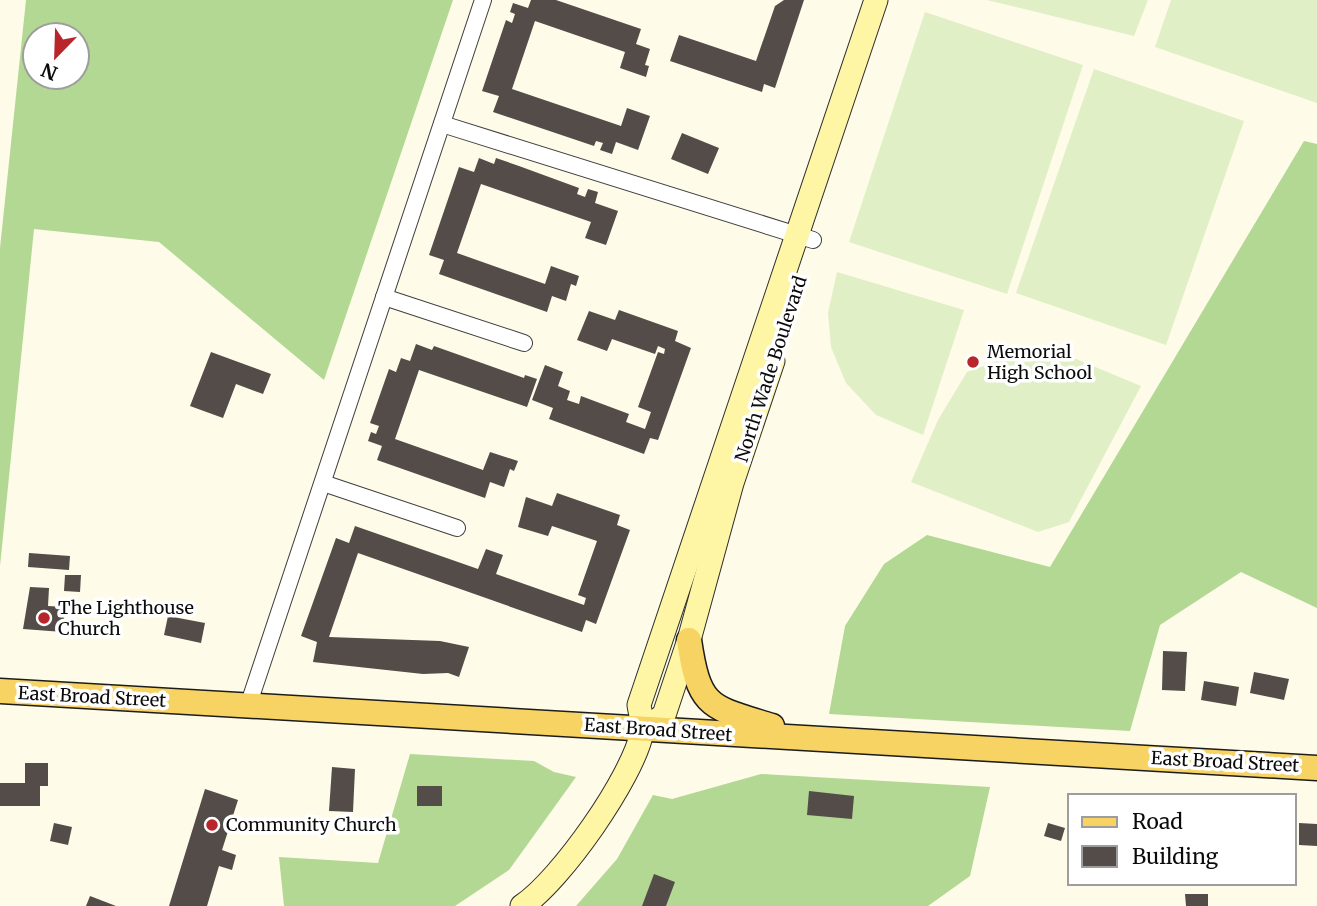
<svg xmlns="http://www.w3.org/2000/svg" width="1317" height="906" font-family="Merriweather,serif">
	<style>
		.forest { fill: #b2d894; fill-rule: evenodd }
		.pitch { fill: #e0efc6 }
		.building { fill: #534c48 }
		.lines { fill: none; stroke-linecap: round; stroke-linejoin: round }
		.minor-casing { stroke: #3e3e3e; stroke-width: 18 }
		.secondary-casing { stroke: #2d2d2d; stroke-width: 25 }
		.primary-casing { stroke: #1c1c1c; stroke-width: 27 }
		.minor { stroke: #fff; stroke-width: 16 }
		.secondary { stroke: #fef5a5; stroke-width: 23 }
		.primary { stroke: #f6d362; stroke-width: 24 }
		.poi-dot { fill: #b8262c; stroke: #fff; stroke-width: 2.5 }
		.labels { text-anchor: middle; stroke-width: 7; stroke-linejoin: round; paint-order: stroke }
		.poi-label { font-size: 18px; fill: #0b0b0b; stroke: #fff; text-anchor: start }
		.street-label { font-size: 18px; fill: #0b0b0b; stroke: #fff }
	</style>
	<rect width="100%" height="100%" fill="#fffbe9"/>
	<g class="forest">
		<path d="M26,0H453L324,380L159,242L34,229L0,566V248ZM77,35V77H35V35Z"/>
		<polygon points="1304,141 1317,144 1317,608 1241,572 1160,625 1130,731 829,714 845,626 884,564 927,535 1050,567"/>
		<polygon points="410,754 534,761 554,772 576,777 509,870 455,906 284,906 279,857 378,863"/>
		<polygon points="761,774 990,787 970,876 928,906 576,906 617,859 653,795 672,799"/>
	</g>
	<g class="pitch">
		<polygon points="987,0 1148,0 1134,36"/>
		<polygon points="1171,0 1317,0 1317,103 1155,47"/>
		<polygon points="925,12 1083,65 1007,294 849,242"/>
		<polygon points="1094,69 1244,121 1166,345 1016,293"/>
		<polygon points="837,272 964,310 923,435 876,415 846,383 831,347 828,313"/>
		<polygon points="1016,354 1076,359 1141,386 1069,522 1038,532 911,482 938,420 967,372"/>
	</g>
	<g class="building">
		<polygon points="531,0 556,0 641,29 636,44 650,49 645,65 649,66 646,77 620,68 625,52 535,21 512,89 621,126 627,108 650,116 638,150 616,142 612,154 600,150 603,143 596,141 594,146 493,112 499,96 482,91 506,20 512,23 515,14 510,12 513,3 528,8"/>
		<polygon points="784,0 804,0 775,88 764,84 762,92 670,61 679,35 756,61 775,6"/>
		<polygon points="682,133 719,148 708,174 671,159"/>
		<polygon points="479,158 494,164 496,158 519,166 579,188 577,194 585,197 588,189 598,192 595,203 618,211 606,245 585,238 591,222 481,184 457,253 545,284 551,266 579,276 576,286 571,284 566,301 552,296 547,312 439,274 444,260 429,255 459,167 474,172"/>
		<polygon points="619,310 678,331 675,341 691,348 658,440 650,438 644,454 549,419 553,408 532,400 545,365 563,372 558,386 570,391 567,400 579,404 581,396 629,414 626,422 645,429 651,412 638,407 658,352 664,354 665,349 658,346 655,354 612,339 607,351 577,340 589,311 615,320"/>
		<polygon points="416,344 432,350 434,346 524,378 525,375 537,379 527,407 419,370 395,439 483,470 490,452 518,461 514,471 510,469 504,487 490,482 485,498 377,460 382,446 368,441 371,432 376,434 379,426 370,423 389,369 396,372 401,358 410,361"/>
		<polygon points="211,352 271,374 263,394 236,384 223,418 190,406"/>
		<polygon points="557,493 620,515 617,525 630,530 596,624 586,620 582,632 358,553 329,637 440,641 469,647 459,677 448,673 423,674 313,662 317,642 301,636 336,538 349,543 355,526 478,569 486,549 503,555 496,574 584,605 586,598 578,595 597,541 552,526 548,536 518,527 526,497 552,506"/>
		<polygon points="29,553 70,556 69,570 28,567"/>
		<polygon points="65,575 81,575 80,592 64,591"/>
		<polygon points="30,587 49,588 48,606 65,607 63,632 23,629"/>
		<polygon points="168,616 205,623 201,643 164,635"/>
		<polygon points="1163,651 1187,652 1185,691 1162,690"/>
		<polygon points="1254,672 1289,679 1284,700 1250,693"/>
		<polygon points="1204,681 1239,687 1236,706 1201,700"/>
		<polygon points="25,763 48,763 48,786 40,786 40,806 0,806 0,783 25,783"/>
		<polygon points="332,767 355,769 353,812 329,811"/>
		<rect x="417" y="786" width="25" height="20"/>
		<polygon points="205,789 238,800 222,850 236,855 232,870 219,866 207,906 169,906"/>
		<polygon points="809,791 854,796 852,819 807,815"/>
		<polygon points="54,823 72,827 68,845 50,841"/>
		<polygon points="1048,823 1065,828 1061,841 1044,836"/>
		<polygon points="1299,823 1317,824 1317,846 1299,845"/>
		<polygon points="654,874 675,882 666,906 642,906"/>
		<polygon points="1185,894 1208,894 1208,906 1186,906"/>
		<polygon points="90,896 116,906 86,906"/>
	</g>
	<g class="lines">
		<g class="minor-casing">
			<g id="minor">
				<polyline points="442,124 813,240"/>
				<polyline points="384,297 524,343"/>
				<polyline points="323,483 457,528"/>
				<polyline points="248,706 483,0"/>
			</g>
		</g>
		<g class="secondary-casing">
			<g id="secondary">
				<polyline points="643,730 664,715 689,640 732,483 773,361"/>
				<path d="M522,906C561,880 633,777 642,732C644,724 640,713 639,705L876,0"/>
			</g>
		</g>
		<g class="primary-casing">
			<g id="primary">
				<path d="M689,640C699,709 710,707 772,726"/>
				<polyline points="0,691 1317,768"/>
			</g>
		</g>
		<use href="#minor" class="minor"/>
		<use href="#secondary" class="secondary"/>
		<use href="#primary" class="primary"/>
	</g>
	<g class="poi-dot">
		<circle cx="973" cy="362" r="7"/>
		<circle cx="44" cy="618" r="7"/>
		<circle cx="212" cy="825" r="7"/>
	</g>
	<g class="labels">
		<g class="poi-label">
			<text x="987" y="358">Memorial<tspan x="987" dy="21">High School</tspan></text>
			<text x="58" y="614">The Lighthouse<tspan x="58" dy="21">Church</tspan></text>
			<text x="226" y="831">Community Church</text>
		</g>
		<g class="street-label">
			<text transform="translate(771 369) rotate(-72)" y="6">North Wade Boulevard</text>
			<text transform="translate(92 697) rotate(3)" y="6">East Broad Street</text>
			<text transform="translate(658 730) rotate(4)" y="6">East Broad Street</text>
			<text transform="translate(1225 762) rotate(3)" y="6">East Broad Street</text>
		</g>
	</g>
	<rect x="1068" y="794" width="228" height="91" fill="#ffffff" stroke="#9d9d9d" stroke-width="2"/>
	<rect x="1082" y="817" width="35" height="10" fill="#f6d362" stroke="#9d9d9d" stroke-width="2"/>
	<text x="1132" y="829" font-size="21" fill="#0b0b0b">Road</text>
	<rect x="1082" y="846" width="35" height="21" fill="#534c48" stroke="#9d9d9d" stroke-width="2"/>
	<text x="1132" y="864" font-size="21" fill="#0b0b0b">Building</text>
	<g transform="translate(56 56) rotate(203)"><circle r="33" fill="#ffffff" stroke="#9d9d9d" stroke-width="2"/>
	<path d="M0-5L12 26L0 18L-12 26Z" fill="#b8262c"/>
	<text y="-10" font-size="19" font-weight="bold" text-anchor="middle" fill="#0b0b0b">N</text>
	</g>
</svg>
